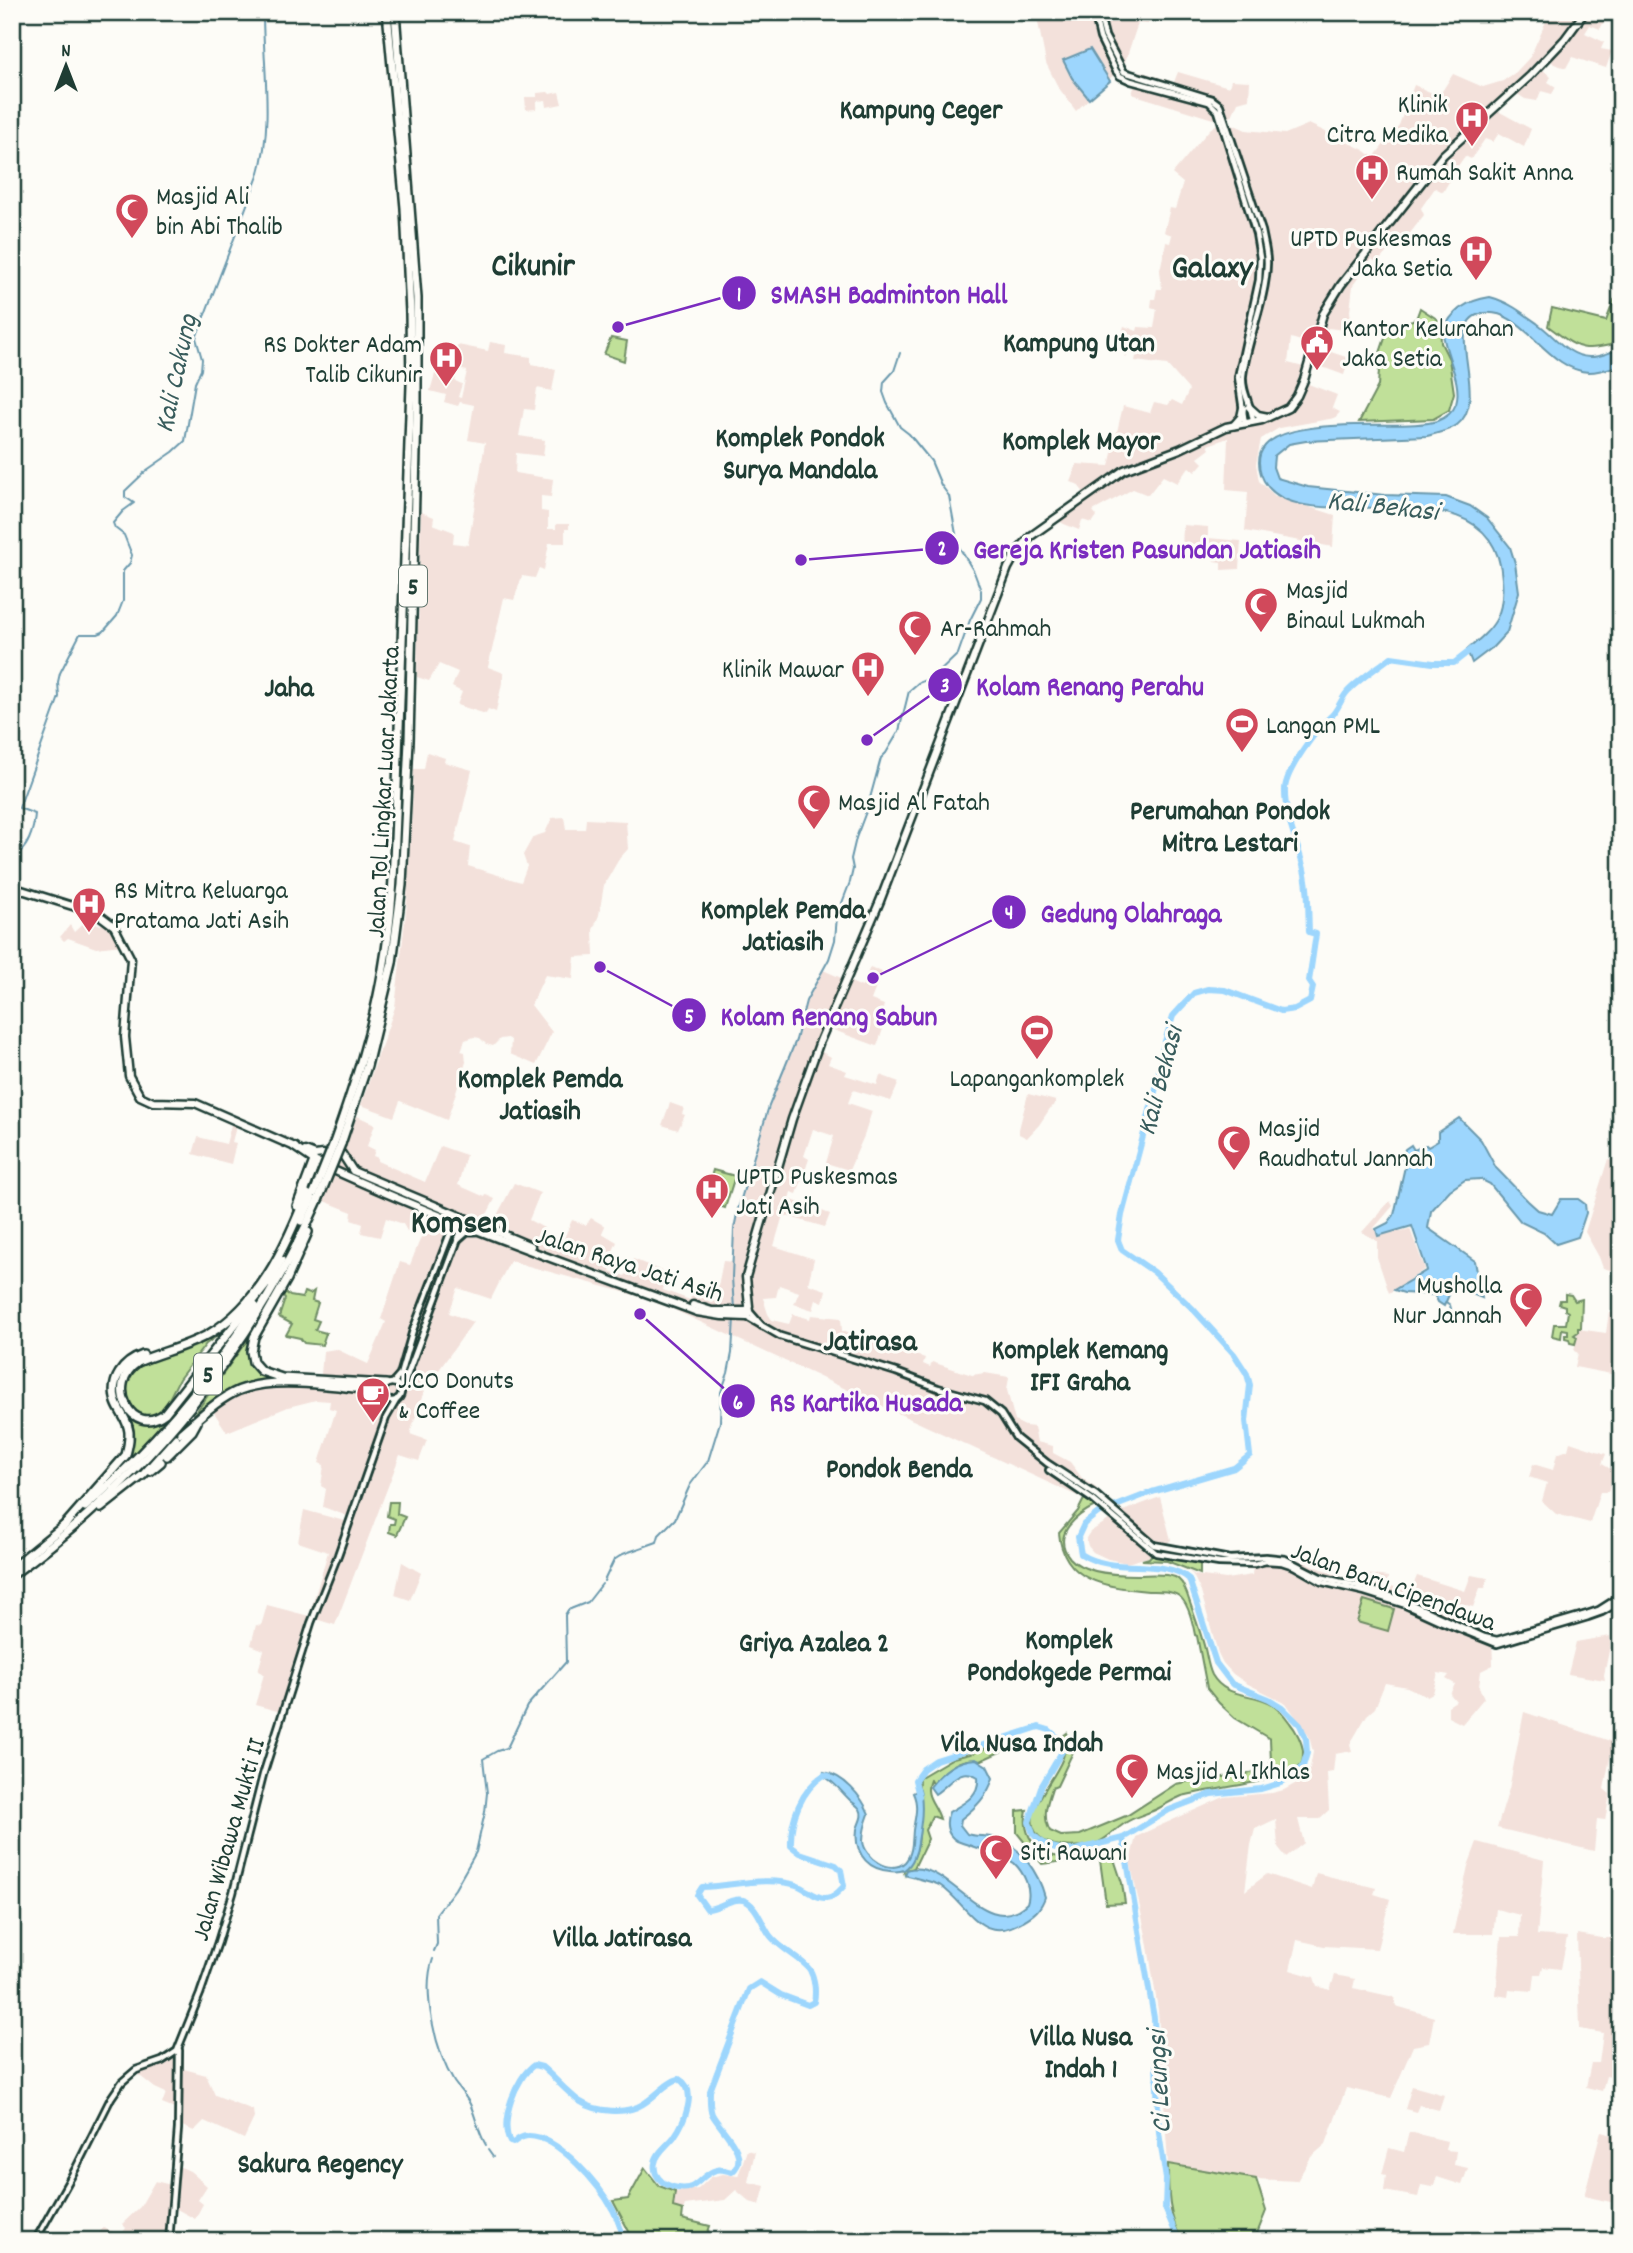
<svg xmlns="http://www.w3.org/2000/svg" width="1633" height="2253" font-family="Dekko,sans-serif">
	<style>
		.built { fill: #f3e1db }
		.green { fill: #c0e099; stroke: #708e66; stroke-width: 2 }
		.water { fill: #9dd6fd; stroke: #6b99ad; stroke-width: 2 }
		.lines { fill: none; stroke-linecap: round; stroke-linejoin: round }
		.stream { stroke: #6b99ad; stroke-width: 2 }
		.river { stroke: #9dd6fd; stroke-width: 6 }
		.secondary-casing { stroke: #1f3d34; stroke-width: 10 }
		.primary-casing { stroke: #1f3d34; stroke-width: 11 }
		.motorway-casing { stroke: #1f3d34; stroke-width: 12 }
		.secondary { stroke: #fdfcf7; stroke-width: 4.5 }
		.primary { stroke: #fdfcf7; stroke-width: 6 }
		.motorway { stroke: #fdfcf7; stroke-width: 7 }
		.motorway-bridge-casing { stroke: #1f3d34; stroke-width: 12; stroke-linecap: butt }
		.motorway-bridge { stroke: #fdfcf7; stroke-width: 7 }
		.labels { text-anchor: middle; stroke-width: 6; stroke-linejoin: round; paint-order: stroke }
		.shield { fill: #fdfcf7; stroke: #62766e; stroke-width: 2 }
		.shield-label { font-size: 24px; font-weight: bold; fill: #1f3d34 }
		.poi-label { font-size: 26px; fill: #1f3d34; stroke: #fdfcf7; text-anchor: start }
		.street-label { font-size: 26px; fill: #1f3d34; stroke: #fdfcf7 }
		.neighbourhood-label { font-size: 28px; font-weight: bold; fill: #1f3d34; stroke: #fdfcf7 }
		.water-label { font-size: 28px; font-style: italic; fill: #385c5c; stroke: #fdfcf7 }
		.quarter-label { font-size: 30px; font-weight: bold; fill: #1f3d34; stroke: #fdfcf7 }
		.district-label { font-size: 33px; font-weight: bold; fill: #1f3d34; stroke: #fdfcf7 }
		.leader { fill: none; stroke: #7b2cbf; stroke-width: 2.5 }
		.callout-dot { fill: #7b2cbf; stroke: #fdfcf7; stroke-width: 2.5 }
		.mark-label { font-size: 21px; text-anchor: middle; font-weight: bold; fill: #fff }
		.callout-label { font-size: 28px; text-anchor: middle; font-weight: bold; fill: #7b2cbf; stroke: #fdfcf7; stroke-width: 6; stroke-linejoin: round; paint-order: stroke }
	</style>
	<rect width="100%" height="100%" fill="#fdfcf7"/>
	<filter id="ink" filterUnits="userSpaceOnUse"><feTurbulence type="fractalNoise" baseFrequency=".0143" numOctaves="2"/><feDisplacementMap in="SourceGraphic" scale="14" xChannelSelector="R" yChannelSelector="G"/><feConvolveMatrix kernelMatrix="1 2 1 2 8 2 1 2 1" color-interpolation-filters="sRGB"/></filter>
	<g filter="url(#ink)">
		<g class="built">
			<polygon points="1036,12 1149,12 1148,24 1138,23 1124,65 1076,111 1058,87 1046,63"/>
			<polygon points="1546,12 1609,12 1600,29 1590,25 1585,33 1604,42 1601,49 1612,51 1606,68 1572,57 1566,68 1554,64 1550,60 1541,68 1551,77 1548,82 1556,87 1552,94 1541,91 1537,101 1525,99 1516,93 1498,111 1531,129 1524,147 1499,133 1493,142 1485,139 1471,159 1465,156 1455,170 1449,167 1442,174 1450,180 1443,192 1435,188 1421,208 1424,215 1405,240 1398,236 1388,251 1377,263 1372,259 1353,285 1350,311 1352,331 1328,328 1322,349 1349,358 1344,375 1311,363 1314,337 1303,334 1301,341 1291,338 1288,363 1307,368 1303,382 1337,395 1332,408 1340,412 1335,418 1279,428 1261,439 1256,464 1259,481 1275,496 1335,515 1333,547 1245,531 1248,492 1226,490 1228,438 1208,445 1210,449 1198,458 1203,463 1195,472 1189,467 1177,483 1163,476 1148,495 1133,489 1093,511 1097,516 1092,523 1082,520 1079,530 1064,524 1051,516 1086,495 1077,484 1070,482 1077,464 1109,466 1123,406 1150,413 1154,402 1168,405 1172,400 1182,405 1189,390 1167,365 1135,361 1137,352 1130,349 1126,357 1122,352 1125,342 1120,340 1124,326 1137,331 1138,327 1154,328 1157,309 1151,307 1152,299 1155,299 1157,289 1162,289 1160,270 1166,242 1170,243 1172,235 1164,232 1170,208 1175,209 1183,183 1172,174 1210,129 1217,124 1217,117 1213,119 1132,94 1139,71 1174,82 1178,72 1229,87 1231,80 1250,81 1249,99 1238,102 1232,116 1229,117 1230,123 1246,130 1285,134 1309,124 1364,150 1372,156 1360,178 1366,182 1375,164 1371,161 1399,125 1414,85 1439,96 1453,74 1483,87 1503,81 1516,72 1530,57 1548,17"/>
			<polygon points="548,92 550,94 559,92 562,104 547,107 546,100 537,101 536,109 526,110 525,97 537,97 537,93"/>
			<polygon points="490,342 506,345 505,353 531,357 531,364 556,369 552,391 537,388 534,410 524,409 519,436 545,440 543,456 516,453 515,473 553,479 551,497 541,496 541,511 548,512 548,529 556,529 556,524 569,524 569,529 565,529 565,543 549,543 544,570 539,568 535,578 522,576 514,600 504,598 488,667 504,673 496,712 488,709 486,714 457,705 462,692 452,687 458,672 439,664 429,681 417,677 421,512 434,517 433,524 454,532 453,543 468,545 485,443 468,440 474,405 460,402 458,406 444,402 446,395 430,391 435,374 446,376 448,369 455,371 453,377 456,378 455,381 462,384 458,397 461,398 467,371 449,367 458,345 488,351"/>
			<polygon points="1183,525 1208,527 1208,538 1241,541 1239,569 1221,570 1221,562 1214,561 1213,554 1182,552"/>
			<polygon points="427,752 445,758 444,762 472,770 455,842 470,847 468,866 521,882 527,866 523,855 533,837 545,833 552,818 564,817 566,829 585,829 586,819 626,821 628,849 619,859 604,885 599,915 593,930 594,956 575,957 573,979 545,975 531,1005 552,1032 536,1065 510,1054 511,1040 508,1038 500,1039 493,1046 486,1044 480,1038 474,1037 465,1040 461,1051 465,1052 466,1062 447,1120 400,1101 394,1117 361,1105 395,1007 407,903 414,769 424,769"/>
			<polygon points="105,919 110,922 122,945 96,948 68,938 64,941 60,937 70,925 74,932 87,920 101,925"/>
			<polygon points="870,967 882,972 871,1000 884,1005 879,1023 884,1026 877,1046 828,1028 820,1051 831,1057 828,1064 847,1071 845,1075 877,1085 880,1075 899,1082 891,1101 853,1090 848,1103 872,1111 864,1136 849,1170 826,1163 834,1136 813,1129 804,1156 809,1159 797,1194 791,1192 789,1199 830,1214 825,1227 783,1215 774,1246 814,1259 808,1284 826,1290 823,1302 816,1300 813,1310 794,1304 799,1292 779,1285 776,1297 763,1298 768,1314 772,1320 789,1324 793,1314 810,1319 811,1315 841,1318 842,1331 852,1334 852,1338 886,1336 905,1341 906,1352 925,1358 923,1364 930,1367 932,1362 972,1375 985,1373 1009,1377 1007,1390 1015,1421 1025,1426 1034,1427 1037,1442 1053,1446 1053,1453 1070,1462 1082,1478 1096,1488 1105,1502 1097,1505 670,1308 638,1296 510,1261 491,1299 458,1288 449,1313 473,1322 424,1391 410,1434 427,1440 419,1461 400,1455 335,1625 309,1617 281,1712 255,1705 264,1674 258,1671 264,1650 251,1645 256,1625 261,1626 267,1605 309,1616 328,1552 298,1542 304,1510 348,1522 350,1517 323,1507 326,1489 321,1486 324,1465 319,1463 336,1410 329,1408 330,1401 316,1400 288,1407 227,1432 213,1411 233,1396 257,1386 320,1386 323,1351 336,1349 368,1364 386,1322 381,1319 400,1262 410,1265 425,1227 407,1231 403,1224 386,1218 380,1237 361,1233 363,1224 351,1220 352,1212 324,1201 357,1116 375,1124 367,1146 375,1150 373,1156 378,1158 377,1161 425,1182 440,1146 466,1155 458,1185 485,1197 486,1195 495,1199 484,1220 493,1223 514,1183 540,1193 529,1220 544,1228 540,1238 560,1247 572,1220 586,1225 591,1218 605,1226 602,1233 617,1242 612,1253 615,1255 610,1271 625,1276 633,1259 667,1273 663,1290 690,1300 694,1284 717,1291 723,1261 733,1262 733,1227 772,1100 797,1040 806,1002 823,970 862,987"/>
			<polygon points="1028,1094 1056,1101 1054,1106 1051,1107 1039,1125 1027,1138 1019,1134 1019,1129"/>
			<polygon points="670,1103 684,1108 682,1114 685,1115 678,1130 662,1125"/>
			<polygon points="232,1121 237,1123 232,1142 236,1143 231,1164 193,1154 198,1137 226,1144"/>
			<polygon points="1608,1159 1621,1164 1621,1273 1603,1268 1599,1257 1585,1232"/>
			<polygon points="1390,1201 1393,1206 1374,1228 1378,1236 1410,1229 1425,1269 1389,1293 1377,1257 1377,1241 1362,1232"/>
			<polygon points="1609,1312 1621,1314 1621,1376 1575,1367 1578,1353 1574,1351 1578,1329 1606,1333"/>
			<polygon points="1570,1442 1606,1454 1602,1464 1614,1471 1608,1492 1600,1492 1590,1523 1556,1514 1542,1501 1547,1483 1529,1477 1533,1464 1553,1470 1557,1454 1568,1450"/>
			<polygon points="1160,1497 1171,1540 1148,1557 1127,1563 1108,1559 1093,1552 1088,1546 1086,1538 1090,1532 1121,1512"/>
			<polygon points="1284,1554 1345,1578 1349,1572 1388,1577 1387,1585 1411,1591 1417,1576 1465,1591 1471,1575 1488,1578 1485,1588 1480,1588 1473,1607 1466,1605 1457,1625 1492,1638 1493,1665 1481,1671 1479,1687 1484,1698 1462,1724 1448,1717 1448,1706 1456,1701 1450,1694 1455,1684 1446,1679 1449,1675 1438,1673 1433,1693 1427,1696 1407,1687 1385,1683 1375,1708 1367,1715 1350,1744 1352,1751 1335,1754 1333,1772 1327,1773 1329,1810 1319,1819 1298,1819 1304,1843 1286,1857 1278,1847 1276,1819 1255,1829 1251,1845 1245,1891 1267,1874 1312,1889 1316,1873 1376,1888 1374,1894 1390,1899 1377,1949 1324,1946 1297,1940 1290,1970 1314,1977 1317,1986 1330,1990 1335,1975 1355,1979 1353,1988 1394,1997 1396,2006 1434,2017 1429,2043 1413,2046 1391,2098 1346,2088 1326,2144 1311,2157 1297,2181 1256,2179 1168,2164 1158,2010 1147,1940 1130,1861 1136,1837 1148,1831 1224,1797 1272,1793 1284,1790 1300,1781 1310,1768 1313,1752 1309,1736 1286,1703 1246,1683 1233,1674 1223,1663 1218,1653 1201,1592 1193,1575 1187,1570 1195,1575 1226,1579 1252,1575 1254,1555"/>
			<polygon points="402,1562 421,1573 410,1600 395,1595"/>
			<polygon points="1610,1636 1610,1646 1604,1675 1605,1680 1568,1674 1576,1642"/>
			<polygon points="1524,1712 1613,1742 1604,1789 1610,1794 1605,1820 1597,1819 1594,1851 1497,1828 1509,1789"/>
			<polygon points="1477,1842 1544,1860 1537,1935 1567,1937 1561,1969 1543,1967 1541,1974 1535,1974 1533,1991 1509,1989 1508,1997 1496,1995 1501,1937 1519,1937 1520,1915 1496,1909 1493,1934 1453,1934 1468,1866"/>
			<polygon points="1577,1934 1601,1938 1621,1938 1621,2079 1606,2076 1602,2091 1586,2087 1591,2063 1599,2063 1603,2033 1580,2029"/>
			<polygon points="184,2052 184,2069 206,2075 215,2095 253,2110 254,2118 244,2139 204,2121 194,2131 182,2126 182,2112 162,2104 166,2093 155,2088 135,2072 169,2061"/>
			<polygon points="1412,2086 1444,2095 1439,2110 1419,2105 1416,2112 1405,2109"/>
			<polygon points="1409,2132 1447,2141 1445,2150 1456,2151 1454,2165 1468,2168 1462,2185 1437,2177 1433,2187 1421,2185 1418,2197 1384,2191 1386,2175 1382,2174 1389,2148 1404,2152"/>
			<polygon points="1601,2132 1621,2137 1621,2178 1615,2203 1584,2196"/>
			<polygon points="747,2150 755,2152 748,2182 765,2186 760,2205 750,2202 736,2190 725,2200 685,2205 683,2210 673,2207 675,2192 698,2189 711,2177 723,2174 738,2176"/>
			<polygon points="176,2165 190,2171 207,2186 198,2200 203,2204 195,2219 173,2207 169,2241 85,2241 88,2235 95,2239 103,2228 121,2235 126,2228 122,2224 140,2207 155,2181 175,2186"/>
		</g>
		<g class="green">
			<path d="M1621,293V342C1580,353 1580,350 1548,326L1552,308L1606,321L1614,300Z"/>
			<polygon points="1420,308 1440,321 1441,343 1449,359 1454,393 1449,410 1433,419 1359,422 1378,386 1380,353 1386,335 1403,323 1416,319"/>
			<polygon points="611,338 627,341 624,361 604,354"/>
			<polygon points="713,1170 735,1176 725,1208 704,1201"/>
			<polygon points="284,1291 290,1296 302,1298 304,1292 310,1294 314,1291 312,1301 318,1303 313,1319 319,1321 315,1330 326,1333 322,1345 304,1343 300,1338 286,1335 292,1324 279,1317 285,1299 282,1296"/>
			<polygon points="1565,1294 1571,1295 1575,1301 1582,1299 1581,1328 1578,1328 1578,1332 1574,1335 1577,1337 1575,1344 1570,1343 1569,1339 1565,1338 1565,1335 1568,1335 1568,1330 1562,1329 1561,1338 1552,1336 1554,1324 1566,1324 1568,1312 1565,1310 1565,1306 1559,1304 1560,1300 1565,1300"/>
			<polygon points="249,1304 235,1323 206,1344 179,1379 163,1411 152,1417 139,1416 127,1406 125,1377 133,1367 201,1340"/>
			<polygon points="257,1326 249,1346 262,1374 280,1380 250,1384 237,1388 194,1415"/>
			<path d="M123,1373C114,1398 120,1411 144,1421L175,1404L178,1406L124,1465L131,1443L117,1401L118,1378Z"/>
			<path d="M1084,1499L1097,1505C1078,1514 1050,1534 1070,1558C1084,1574 1118,1575 1137,1575C1149,1575 1163,1573 1175,1577C1182,1580 1184,1587 1187,1594C1193,1612 1200,1630 1205,1649C1207,1657 1208,1667 1212,1675C1226,1699 1252,1692 1272,1704C1279,1708 1285,1716 1290,1723C1296,1730 1302,1742 1303,1751C1303,1753 1303,1760 1302,1762C1294,1782 1204,1789 1182,1796C1174,1799 1167,1804 1159,1808C1148,1814 1135,1816 1125,1823C1116,1829 1109,1837 1099,1842C1085,1848 1056,1849 1043,1840C1006,1812 1079,1767 1063,1736L1067,1733L1073,1752L1057,1786L1052,1788C1047,1803 1042,1816 1050,1831L1061,1836L1080,1835L1128,1815L1176,1784L1206,1778L1238,1776L1267,1769L1271,1762L1270,1739L1235,1718L1219,1703L1207,1688L1197,1636L1195,1635C1193,1624 1189,1603 1179,1596C1171,1590 1157,1591 1148,1591C1107,1587 1063,1582 1059,1533L1078,1511Z"/>
			<polygon points="389,1502 398,1502 397,1514 405,1517 397,1535 389,1532 390,1524 394,1524 395,1519 387,1516"/>
			<polygon points="1154,1552 1200,1560 1200,1574 1167,1561 1142,1560 1149,1558"/>
			<polygon points="1364,1600 1394,1609 1388,1631 1357,1622"/>
			<path d="M1013,1738L1020,1743L980,1761C961,1755 945,1770 932,1784L930,1780C923,1796 936,1804 940,1819L932,1816L925,1830L928,1839L914,1868L907,1870L905,1875L903,1870C928,1854 917,1803 919,1778L953,1758L970,1754Z"/>
			<path d="M1027,1810C1021,1836 1038,1858 1067,1857C1082,1857 1096,1850 1111,1850L1122,1883L1125,1903L1106,1904L1100,1860L1097,1857L1042,1864L1017,1833V1811Z"/>
			<path d="M1168,2164L1256,2179L1266,2211L1254,2241H1183C1168,2219 1168,2190 1168,2164Z"/>
			<polygon points="645,2168 659,2186 675,2192 673,2207 683,2210 682,2219 710,2226 705,2241 634,2241 613,2201 628,2199"/>
		</g>
		<g class="water">
			<polygon points="1090,49 1110,81 1089,99 1072,78 1063,60"/>
			<path d="M1490,297C1509,302 1523,313 1538,324C1555,336 1567,356 1589,357C1600,358 1609,351 1621,350V365C1611,368 1599,372 1589,372C1546,371 1521,303 1480,314C1442,324 1491,399 1457,425C1449,431 1437,433 1427,436L1306,441L1289,444L1274,456L1273,467L1277,478L1308,487L1385,495L1446,497L1470,506L1487,518L1510,547L1515,563L1519,592L1507,632L1493,647L1472,663L1467,650C1494,627 1505,617 1502,579C1494,450 1287,553 1261,474C1239,405 1404,433 1437,421C1445,418 1453,412 1456,404C1463,382 1444,353 1443,332C1451,310 1469,300 1490,297Z"/>
			<polygon points="1459,1118 1481,1140 1496,1168 1528,1201 1538,1210 1552,1214 1561,1199 1578,1199 1585,1204 1586,1213 1578,1237 1556,1244 1544,1233 1521,1222 1490,1184 1480,1179 1465,1180 1450,1190 1431,1211 1428,1228 1475,1261 1482,1298 1453,1286 1444,1306 1438,1302 1435,1295 1404,1293 1394,1290 1427,1270 1412,1226 1378,1236 1376,1229 1388,1223 1394,1215 1406,1162 1402,1160 1405,1149 1411,1145 1414,1150 1426,1145 1428,1147 1438,1141 1438,1132"/>
			<path d="M976,1759L987,1766L993,1778C988,1796 975,1808 961,1819L960,1825L967,1834C976,1837 986,1835 995,1838C1020,1844 1039,1874 1045,1897C1041,1909 1034,1915 1023,1921C982,1947 969,1906 941,1886C936,1882 913,1878 905,1875L907,1870C948,1856 985,1944 1027,1903C1032,1889 1024,1873 1014,1863C1007,1858 968,1845 957,1841C946,1835 945,1822 949,1812C964,1803 980,1796 978,1777C959,1765 950,1785 935,1794L930,1787C941,1772 957,1760 976,1759Z"/>
			<path d="M824,1772C843,1775 862,1796 869,1814C866,1822 863,1831 863,1841C864,1857 891,1876 905,1862C913,1853 912,1841 913,1830C915,1817 919,1806 913,1793L920,1789C924,1807 921,1824 918,1842C917,1851 913,1865 904,1870C897,1873 890,1871 883,1870C864,1866 854,1849 857,1829C859,1822 864,1816 860,1809C857,1805 856,1805 852,1802C842,1793 837,1784 825,1777Z"/>
		</g>
		<g class="lines">
			<g class="stream">
				<polyline points="806,22 806,12"/>
				<polyline points="900,353 894,371 884,382 883,392 887,403 900,427 909,434 931,461 941,485 949,496 958,545 974,572 980,588"/>
				<path d="M12,855C28,853 34,828 35,814L19,808L59,697L58,682L60,673L80,634H98L103,632L117,616L123,601V571L130,563L132,555L124,535L115,528L113,523L123,511L134,503L125,497V491L147,470L173,452L185,441L195,383L201,370L202,359L196,338L258,176C274,123 263,67 263,12"/>
				<polyline points="1446,1302 1450,1305 1451,1309 1448,1323"/>
				<polyline points="734,1309 732,1277 734,1229 738,1209 769,1106 796,1040 806,1001 829,959 835,940 837,916 850,882 853,869 851,859 856,838 867,809 881,758 886,753 899,731 909,691 918,683 934,677 958,654 970,620 981,598 981,590"/>
				<polyline points="604,1581 614,1560 623,1554 657,1542 659,1535 675,1519 690,1485 708,1461 720,1422 721,1392 728,1373 732,1353 734,1318"/>
				<polyline points="434,1951 437,1944 436,1914 455,1889 476,1852 485,1812 487,1793 483,1759 497,1751 507,1748 527,1706 566,1662 565,1615 568,1610 588,1602 602,1584"/>
				<path d="M433,1959C421,1992 436,2052 454,2082C459,2089 466,2096 470,2104C476,2117 478,2132 486,2145"/>
				<polyline points="488,2150 493,2157"/>
			</g>
			<g class="river">
				<path d="M919,1796L915,1780L923,1769L936,1760L980,1746L1039,1727L1049,1730L1056,1736L1061,1741L1063,1750L1041,1787L1029,1822L1033,1834L1038,1839L1048,1846L1064,1850H1075L1123,1838L1169,1810L1211,1794L1261,1789L1281,1783L1303,1766L1307,1753L1306,1739L1300,1725L1282,1707L1269,1699L1232,1684L1216,1663L1189,1579C1162,1556 1115,1576 1081,1554L1078,1537L1084,1524L1098,1513L1152,1492L1234,1468L1250,1455L1246,1421L1250,1385L1247,1374L1234,1354L1193,1309L1154,1272L1122,1250L1118,1240L1122,1215L1157,1084L1162,1051L1173,1016L1194,993L1208,989L1225,990L1281,1011L1295,1009L1310,1001L1313,987L1309,981L1316,934L1309,932C1308,908 1309,885 1302,862C1296,839 1284,814 1285,789C1286,770 1317,729 1330,717C1338,711 1341,698 1348,691C1361,678 1377,668 1391,657L1433,663H1454L1472,649"/>
				<polyline points="1123,1838 1154,2018 1159,2133 1166,2179 1165,2208 1179,2241"/>
				<path d="M626,2241C621,2231 618,2220 613,2210C600,2186 558,2135 528,2136C522,2136 518,2139 513,2143L510,2142C499,2122 516,2077 534,2065L542,2067C554,2077 566,2091 579,2101C596,2112 626,2115 643,2104C655,2097 668,2081 679,2079C699,2090 684,2123 674,2137C668,2145 656,2153 655,2163C654,2165 655,2172 656,2174C659,2181 666,2185 673,2187C698,2194 697,2176 716,2170C721,2168 726,2171 732,2172C752,2155 720,2130 712,2114C709,2106 710,2098 710,2091L749,1989L760,1982L781,1995L808,2005L814,2002C816,1992 815,1979 810,1970C803,1959 778,1948 769,1934C762,1924 756,1903 743,1900C731,1897 719,1909 707,1909L697,1895L702,1887C732,1886 767,1876 796,1885C806,1888 816,1899 826,1898C835,1897 839,1891 844,1886L841,1870L836,1865L800,1853L791,1846C790,1820 801,1790 824,1775L829,1776"/>
			</g>
			<g class="secondary-casing">
				<g id="secondary">
					<polyline points="1094,12 1100,38 1116,71 1120,76 1131,81 1209,102 1218,111 1256,234 1260,258 1259,280 1238,377 1245,424"/>
					<path d="M1099,12L1105,36L1124,72L1212,99L1220,105L1262,231C1264,242 1267,252 1267,263C1266,301 1248,337 1243,375C1241,392 1252,405 1253,422"/>
					<polyline points="749,1311 762,1326"/>
					<polyline points="747,1317 780,1336 896,1372 938,1388 985,1401 1001,1414 1016,1438 1047,1463 1096,1495 1154,1545 1230,1559 1266,1557 1285,1559 1320,1577 1363,1587 1405,1601 1484,1637 1497,1640 1587,1614 1599,1610 1621,1596"/>
					<polyline points="393,1383 400,1375 413,1330 451,1231 446,1219"/>
					<circle cx="392" cy="1392" r="9"/>
					<polyline points="401,1392 464,1223"/>
					<polyline points="1049,1470 1093,1500 1156,1553 1219,1563 1254,1564 1266,1561 1282,1562 1294,1566 1322,1582 1365,1592 1403,1604 1440,1621 1497,1644 1588,1617 1602,1612 1621,1601"/>
					<polyline points="35,2241 76,2168 111,2098 122,2082 136,2070 162,2061 177,2051 200,1994 218,1942 233,1893 263,1775 311,1623 338,1555 386,1418 397,1399"/>
					<polyline points="169,2241 178,2129 179,2050"/>
				</g>
			</g>
			<g class="primary-casing">
				<g id="primary">
					<polyline points="1249,407 1258,415 1268,417"/>
					<polyline points="1234,425 1241,417 1243,408"/>
					<polyline points="12,887 98,914 114,926 131,959 125,1037 129,1076 140,1096 153,1102 195,1103 295,1147"/>
					<polyline points="294,1147 316,1162"/>
					<polyline points="334,1150 342,1154 353,1171 531,1246"/>
					<polyline points="305,1151 315,1155 323,1154"/>
					<path d="M329,1168C448,1223 573,1266 697,1312L722,1316L747,1317L749,1306L746,1277L792,1119L820,1041L880,901L1008,568L1017,552L1031,536L1124,470L1180,449L1226,427L1262,420L1288,408L1297,396L1304,380L1323,314L1341,285L1443,155L1530,76L1565,39L1585,12"/>
					<polyline points="458,1239 467,1231 475,1231"/>
					<polyline points="693,1305 712,1311 749,1311"/>
				</g>
			</g>
			<g class="motorway-casing">
				<g id="motorway">
					<path d="M334,1143C354,1086 373,1029 383,969C392,918 394,866 396,815L411,385L410,313L405,208L387,12"/>
					<polyline points="341,1144 367,1066 392,963 402,885 409,741 417,409 417,298 395,12"/>
					<polyline points="297,1206 314,1161"/>
					<polyline points="301,1221 314,1193"/>
					<polyline points="308,1232 287,1279 254,1337 251,1351 253,1362 261,1371 282,1378 386,1384"/>
					<path d="M270,1280L165,1413C132,1439 104,1384 138,1362C161,1352 186,1347 209,1334C269,1299 294,1225 319,1163"/>
					<polyline points="269,1283 281,1260"/>
					<path d="M181,1433C197,1419 214,1403 233,1393C270,1374 334,1387 375,1390L383,1393"/>
					<polyline points="167,1456 192,1431 197,1422"/>
					<polyline points="150,1471 161,1462"/>
					<path d="M85,1507C149,1451 212,1379 255,1306"/>
					<polyline points="101,1508 143,1475 176,1438"/>
					<path d="M63,1527L126,1455C128,1446 131,1436 128,1427C126,1418 119,1411 116,1402C109,1380 123,1362 143,1355"/>
					<polyline points="12,1568 66,1524"/>
					<path d="M12,1575C146,1479 252,1348 319,1198"/>
				</g>
			</g>
			<use href="#secondary" class="secondary"/>
			<use href="#primary" class="primary"/>
			<use href="#motorway" class="motorway"/>
			<g class="motorway-bridge-casing">
				<g id="motorway-bridge">
					<polyline points="314,1193 334,1143"/>
					<polyline points="319,1198 341,1144"/>
				</g>
			</g>
			<use href="#motorway-bridge" class="motorway-bridge"/>
		</g>
	</g>
	<defs>
		<g id="hospital-pin" transform="scale(1.75)"><path d="M0 17L-7.5 6A9.5 9.5 0 1 1 7.5 6Z" fill="#d1495b" stroke="#fdfcf7"/><path d="M-5-5h3v3.5h4V-5h3V5h-3V1.5h-4V5h-3Z" fill="#fff"/></g>
		<g id="mosque-pin" transform="scale(1.75)"><path d="M0 17L-7.5 6A9.5 9.5 0 1 1 7.5 6Z" fill="#d1495b" stroke="#fdfcf7"/><path d="M3.5-4.9A6 6 0 1 0 3.5 4.9A5 5 0 1 1 3.5-4.9Z" fill="#fff"/></g>
		<g id="civic-pin" transform="scale(1.75)"><path d="M0 17L-7.5 6A9.5 9.5 0 1 1 7.5 6Z" fill="#d1495b" stroke="#fdfcf7"/><path d="M-.6-6.5H3V-4.5H.6V-3L4-1V1h2V6H-6V1h2V-1L-.6-3ZM-1.2 2.5V6h2.4V2.5Z" fill="#fff"/></g>
		<g id="stadium-pin" transform="scale(1.75)"><path d="M0 17L-7.5 6A9.5 9.5 0 1 1 7.5 6Z" fill="#d1495b" stroke="#fdfcf7"/><path d="M0-5a6.5 5 0 1 0 0 10a6.5 5 0 1 0 0-10ZM-3.5-1.8h7v3.6h-7Z" fill="#fff"/></g>
		<g id="cafe-pin" transform="scale(1.75)"><path d="M0 17L-7.5 6A9.5 9.5 0 1 1 7.5 6Z" fill="#d1495b" stroke="#fdfcf7"/><path d="M-5.5-4.5H6V0H3Q3 3.5 0 3.5H-2.5Q-5.5 3.5-5.5 0ZM3-3.2v2h1.7v-2ZM-6 4.5H4V6H-6Z" fill="#fff"/></g>
	</defs>
	<g fill-rule="evenodd">
		<use href="#hospital-pin" x="1472" y="118"/>
		<use href="#hospital-pin" x="1372" y="171"/>
		<use href="#mosque-pin" x="132" y="210"/>
		<use href="#hospital-pin" x="1476" y="252"/>
		<use href="#civic-pin" x="1317" y="342"/>
		<use href="#hospital-pin" x="446" y="358"/>
		<use href="#mosque-pin" x="1261" y="604"/>
		<use href="#mosque-pin" x="915" y="627"/>
		<use href="#hospital-pin" x="868" y="668"/>
		<use href="#stadium-pin" x="1242" y="724"/>
		<use href="#mosque-pin" x="814" y="801"/>
		<use href="#hospital-pin" x="89" y="904"/>
		<use href="#stadium-pin" x="1037" y="1031"/>
		<use href="#mosque-pin" x="1234" y="1142"/>
		<use href="#hospital-pin" x="712" y="1190"/>
		<use href="#mosque-pin" x="1526" y="1299"/>
		<use href="#cafe-pin" x="373" y="1394"/>
		<use href="#mosque-pin" x="1132" y="1770"/>
		<use href="#mosque-pin" x="996" y="1851"/>
	</g>
	<g class="labels">
		<g class="shield">
			<rect x="399" y="565.5" width="28" height="41" rx="5"/>
			<rect x="194" y="1353.5" width="28" height="41" rx="5"/>
		</g>
		<g class="shield-label">
			<text x="413" y="594">5</text>
			<text x="208" y="1382">5</text>
		</g>
		<g class="poi-label">
			<text x="1448" y="112" text-anchor="end">Klinik<tspan x="1448" dy="30">Citra Medika</tspan></text>
			<text x="1396" y="180">Rumah Sakit Anna</text>
			<text x="156" y="204">Masjid Ali<tspan x="156" dy="30">bin Abi Thalib</tspan></text>
			<text x="1452" y="246" text-anchor="end">UPTD Puskesmas<tspan x="1452" dy="30">Jaka Setia</tspan></text>
			<text x="1342" y="336">Kantor Kelurahan<tspan x="1342" dy="30">Jaka Setia</tspan></text>
			<text x="422" y="352" text-anchor="end">RS Dokter Adam<tspan x="422" dy="30">Talib Cikunir</tspan></text>
			<text x="1286" y="598">Masjid<tspan x="1286" dy="30">Binaul Lukmah</tspan></text>
			<text x="940" y="636">Ar-Rahmah</text>
			<text x="844" y="677" text-anchor="end">Klinik Mawar</text>
			<text x="1266" y="733">Langan PML</text>
			<text x="838" y="810">Masjid Al Fatah</text>
			<text x="114" y="898">RS Mitra Keluarga<tspan x="114" dy="30">Pratama Jati Asih</tspan></text>
			<text x="1037" y="1086" text-anchor="middle">Lapangankomplek</text>
			<text x="1258" y="1136">Masjid<tspan x="1258" dy="30">Raudhatul Jannah</tspan></text>
			<text x="736" y="1184">UPTD Puskesmas<tspan x="736" dy="30">Jati Asih</tspan></text>
			<text x="1502" y="1293" text-anchor="end">Musholla<tspan x="1502" dy="30">Nur Jannah</tspan></text>
			<text x="398" y="1388">J.CO Donuts<tspan x="398" dy="30">&amp; Coffee</tspan></text>
			<text x="1156" y="1779">Masjid Al Ikhlas</text>
			<text x="1020" y="1860">Siti Rawani</text>
		</g>
		<g class="street-label">
			<text transform="translate(382 792) rotate(-87)" y="9">Jalan Tol Lingkar Luar Jakarta</text>
			<text transform="translate(630 1263) rotate(18)" y="9">Jalan Raya Jati Asih</text>
			<text transform="translate(1394 1585) rotate(20)" y="9">Jalan Baru Cipendawa</text>
			<text transform="translate(227 1839) rotate(-74)" y="9">Jalan Wibawa Mukti II</text>
		</g>
		<g class="neighbourhood-label">
			<text x="921" y="118">Kampung Ceger</text>
			<text x="1079" y="351">Kampung Utan</text>
			<text x="800" y="446">Komplek Pondok<tspan x="800" dy="32">Surya Mandala</tspan></text>
			<text x="1081" y="449">Komplek Mayor</text>
			<text x="289" y="696">Jaha</text>
			<text x="1230" y="819">Perumahan Pondok<tspan x="1230" dy="32">Mitra Lestari</tspan></text>
			<text x="783" y="918">Komplek Pemda<tspan x="783" dy="32">Jatiasih</tspan></text>
			<text x="540" y="1087">Komplek Pemda<tspan x="540" dy="32">Jatiasih</tspan></text>
			<text x="1080" y="1358">Komplek Kemang<tspan x="1080" dy="32">IFI Graha</tspan></text>
			<text x="899" y="1477">Pondok Benda</text>
			<text x="1069" y="1648">Komplek<tspan x="1069" dy="32">Pondokgede Permai</tspan></text>
			<text x="814" y="1651">Griya Azalea 2</text>
			<text x="1022" y="1751">Vila Nusa Indah</text>
			<text x="622" y="1946">Villa Jatirasa</text>
			<text x="1081" y="2045">Villa Nusa<tspan x="1081" dy="32">Indah 1</tspan></text>
			<text x="320" y="2172">Sakura Regency</text>
		</g>
		<g class="water-label">
			<text transform="translate(174 373) rotate(-78)" y="10">Kali Cakung</text>
			<text transform="translate(1383 504) rotate(6)" y="10">Kali Bekasi</text>
			<text transform="translate(1158 1080) rotate(-75)" y="10">Kali Bekasi</text>
			<text transform="translate(1157 2082) rotate(-93)" y="10">Ci Leungsi</text>
		</g>
		<g class="quarter-label">
			<text x="870" y="1350">Jatirasa</text>
		</g>
		<g class="district-label">
			<text x="533" y="275">Cikunir</text>
			<text x="1212" y="277">Galaxy</text>
			<text x="459" y="1232">Komsen</text>
		</g>
	</g>
	<path class="leader" d="M618 327L739 293M801 560L942 548M867 740L945 685M873 978L1009 912M600 967L689 1015M640 1314L738 1401"/>
	<g class="callout-dot">
		<circle cx="618" cy="327" r="7"/>
		<circle cx="801" cy="560" r="7"/>
		<circle cx="867" cy="740" r="7"/>
		<circle cx="873" cy="978" r="7"/>
		<circle cx="600" cy="967" r="7"/>
		<circle cx="640" cy="1314" r="7"/>
		<circle cx="739" cy="293" r="18"/>
		<circle cx="942" cy="548" r="18"/>
		<circle cx="945" cy="685" r="18"/>
		<circle cx="1009" cy="912" r="18"/>
		<circle cx="689" cy="1015" r="18"/>
		<circle cx="738" cy="1401" r="18"/>
	</g>
	<g class="mark-label">
		<text x="739" y="301">1</text>
		<text x="942" y="555">2</text>
		<text x="945" y="692">3</text>
		<text x="1009" y="919">4</text>
		<text x="689" y="1023">5</text>
		<text x="738" y="1409">6</text>
	</g>
	<g class="callout-label">
		<text x="889" y="303">SMASH Badminton Hall</text>
		<text x="1147" y="558">Gereja Kristen Pasundan Jatiasih</text>
		<text x="1090" y="695">Kolam Renang Perahu</text>
		<text x="1131" y="922">Gedung Olahraga</text>
		<text x="829" y="1025">Kolam Renang Sabun</text>
		<text x="866" y="1411">RS Kartika Husada</text>
	</g>
	<rect width="1633" height="2253" fill="none" stroke="#fdfcf7" stroke-width="42"/>
	<rect x="21" y="21" width="1591" height="2211" fill="none" stroke="#1f3d34" stroke-width="2.5" filter="url(#ink)"/>
	<g transform="translate(66 66)" stroke="#fdfcf7" stroke-width="5" paint-order="stroke">
	<path d="M0-5L12 26L0 18L-12 26Z" fill="#1f3d34"/>
	<text y="-10" font-size="19" font-weight="bold" text-anchor="middle" fill="#1f3d34">N</text>
	</g>
</svg>
